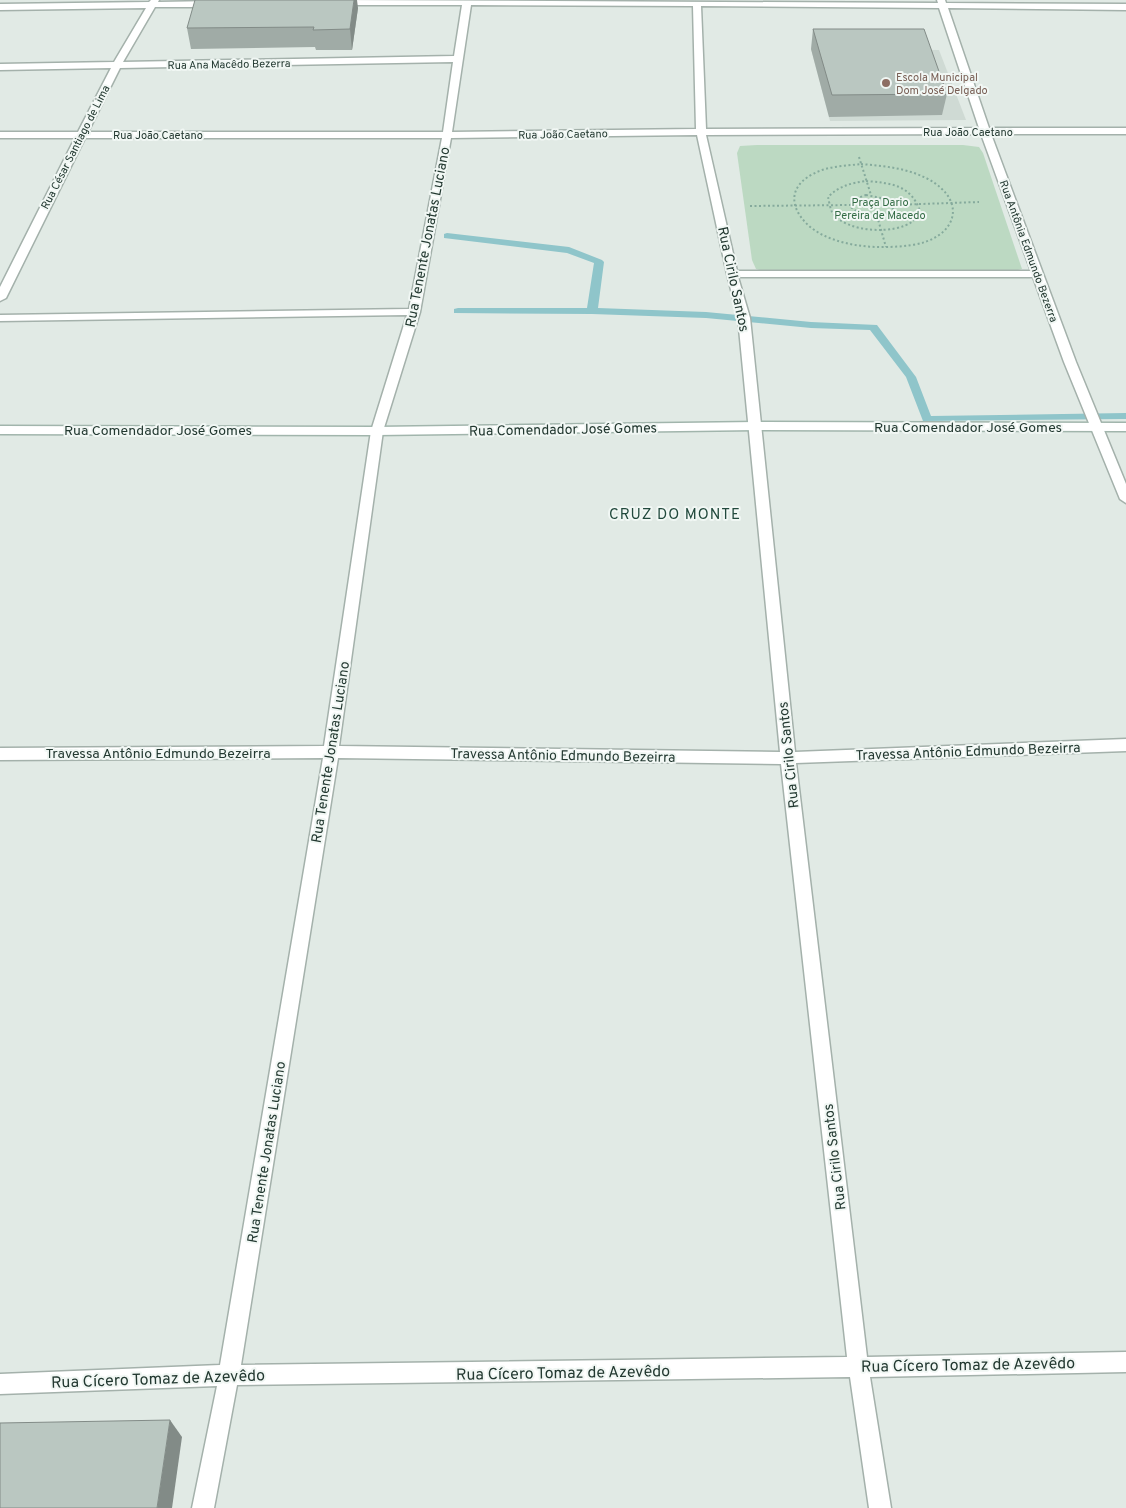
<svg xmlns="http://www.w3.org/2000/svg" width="1126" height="1508" font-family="Overpass,sans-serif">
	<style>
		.built { fill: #cfdad4 }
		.green { fill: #bcd9c2 }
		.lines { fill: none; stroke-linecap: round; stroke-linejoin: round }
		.stream { fill: #8fc5ca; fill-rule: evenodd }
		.street-casing { stroke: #a4b1ab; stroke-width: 3 }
		.secondary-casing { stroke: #a1b5ac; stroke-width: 3 }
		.path { stroke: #85aa9c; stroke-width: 2; stroke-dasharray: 2 2.5; stroke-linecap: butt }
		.street { fill: #fff; fill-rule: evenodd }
		.secondary { fill: #fff; fill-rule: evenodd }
		.wall { fill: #a0aba6 }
		.shaded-wall { fill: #828b87 }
		.building { fill: #bac7c1; stroke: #828b87 }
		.education-dot { fill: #8d6e63; stroke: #f1f7f4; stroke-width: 2 }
		.labels { text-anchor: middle; stroke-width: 4; stroke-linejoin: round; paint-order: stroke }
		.far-street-label { font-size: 11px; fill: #233931; stroke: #f1f7f4 }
		.far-education-label { font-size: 11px; fill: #785e54; stroke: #f1f7f4; text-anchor: start }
		.far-park-label { font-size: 11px; fill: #326b44; stroke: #f1f7f4 }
		.street-label { font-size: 14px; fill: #233931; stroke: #f1f7f4 }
		.neighbourhood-label { font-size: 15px; letter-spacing: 1px; fill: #21493c; stroke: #f1f7f4 }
		.near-street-label { font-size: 16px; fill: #233931; stroke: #f1f7f4 }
	</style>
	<rect width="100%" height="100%" fill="#e1eae5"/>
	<polygon class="built" points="811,49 939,50 966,120 830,121"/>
	<polygon class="green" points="757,145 963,145 979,147 983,153 1022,269 1014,271 766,272 756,269 752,260 737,153 740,146"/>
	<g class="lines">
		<polygon class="stream" points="447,233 569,247 602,260 604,262 598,308 706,312 811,322 877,325 916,377 931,416 1126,413 1126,419 923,421 906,377 870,330 811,328 706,318 592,314 454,313 454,309 458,308 587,308 594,263 567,253 444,238 444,234"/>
		<g class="street-casing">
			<path id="street" d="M151,0H159L158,2L215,1L219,4L215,7H155L123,62L454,56L462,5H335V1L338,0L938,3L937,0H945L946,3L1126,4V10L948,8L989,128H1126V134H991L1076,362L1126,484V503L1120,499L1064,362L1033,277H738L750,318L795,752L1126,739V751L796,763L867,1357L1126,1352V1372L870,1377L891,1508H869L850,1377L237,1385L214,1508H192L217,1386L0,1394V1374L220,1365L323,758L0,760V748L324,746L371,431L407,315L0,321V315L409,309L442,138H85L6,298L0,301V287L75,138H0V132H78L111,68L0,70V64L114,62L146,8L0,10V4L149,2ZM471,5L693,6L696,129L452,132ZM701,6L939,8L979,128L706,129ZM453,62L443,132H88L120,68ZM981,134L1031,271H737L706,135ZM697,135L727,274L738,318L780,752L339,746L383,431L420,312L451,138ZM338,758L781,764L847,1357L241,1365Z"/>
		</g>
		<g class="secondary-casing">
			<polygon id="secondary" points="756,422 1126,423 1126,431 756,430 377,435 0,434 0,426 377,427"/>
		</g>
		<g class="path">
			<polyline points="859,157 871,195"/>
			<path d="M861,164C884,166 907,168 928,179C970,202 955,239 912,245C884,249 851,248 825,236C798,224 778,192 813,174C827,166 845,166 861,164Z"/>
			<path d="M866,181C891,183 911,185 920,211C918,214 916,219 913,221C896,235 845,233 832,212C830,208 829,201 828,197C839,186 851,183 866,181Z"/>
			<path d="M866,195L886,199L893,209C880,220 863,218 851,207L852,200Z"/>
			<polyline points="892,205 979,202"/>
			<polyline points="750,206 851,205"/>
			<polyline points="877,216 886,247"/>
		</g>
		<use href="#street" class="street"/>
		<use href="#secondary" class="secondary"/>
	</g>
	<g class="wall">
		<polygon points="358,8 352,50 316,50 315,47 191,49 187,28"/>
		<polygon points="813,29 947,94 942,115 829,117 811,49"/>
	</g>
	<g class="shaded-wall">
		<polygon points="354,0 357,0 358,8 352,50 350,29"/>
		<polygon points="170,1420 182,1437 172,1508 157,1508"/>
	</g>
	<g class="building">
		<polygon points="195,0 354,0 350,29 313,30 314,27 187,28"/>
		<polygon points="813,29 924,29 947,94 832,95"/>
		<polygon points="170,1420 157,1508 0,1508 0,1423"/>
	</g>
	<circle class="education-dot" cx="886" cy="83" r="5"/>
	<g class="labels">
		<g class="far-street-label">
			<text transform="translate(229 64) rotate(-1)" y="4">Rua Ana Macêdo Bezerra</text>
			<text x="968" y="136">Rua João Caetano</text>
			<text transform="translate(563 134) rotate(-1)" y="4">Rua João Caetano</text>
			<text x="158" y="139">Rua João Caetano</text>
			<text transform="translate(75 147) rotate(-63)" y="4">Rua César Santiago de Lima</text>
			<text transform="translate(1029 251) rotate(70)" y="4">Rua Antônia Edmundo Bezerra</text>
		</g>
		<g class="far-education-label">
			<text x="896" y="81">Escola Municipal<tspan x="896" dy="13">Dom José Delgado</tspan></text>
		</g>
		<g class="far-park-label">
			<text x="880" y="206">Praça Dario<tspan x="880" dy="13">Pereira de Macedo</tspan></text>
		</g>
		<g class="street-label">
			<text transform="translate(427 237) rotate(-79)" y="5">Rua Tenente Jonatas Luciano</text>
			<text transform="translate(734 279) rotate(78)" y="5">Rua Cirilo Santos</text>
			<text x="968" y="432">Rua Comendador José Gomes</text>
			<text transform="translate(563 429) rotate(-1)" y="5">Rua Comendador José Gomes</text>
			<text x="158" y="435">Rua Comendador José Gomes</text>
			<text transform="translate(968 751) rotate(-2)" y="5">Travessa Antônio Edmundo Bezeirra</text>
			<text transform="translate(330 752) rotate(-81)" y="5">Rua Tenente Jonatas Luciano</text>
			<text x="158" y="758">Travessa Antônio Edmundo Bezeirra</text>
			<text transform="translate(563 755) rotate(1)" y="5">Travessa Antônio Edmundo Bezeirra</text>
			<text transform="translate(788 755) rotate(-96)" y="5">Rua Cirilo Santos</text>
			<text transform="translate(266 1152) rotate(-81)" y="5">Rua Tenente Jonatas Luciano</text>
			<text transform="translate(834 1157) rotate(-97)" y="5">Rua Cirilo Santos</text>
		</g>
		<g class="neighbourhood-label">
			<text x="675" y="519">CRUZ DO MONTE</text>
		</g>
		<g class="near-street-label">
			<text transform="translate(968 1364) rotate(-1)" y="6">Rua Cícero Tomaz de Azevêdo</text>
			<text transform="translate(563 1372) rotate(-1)" y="6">Rua Cícero Tomaz de Azevêdo</text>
			<text transform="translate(158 1378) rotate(-2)" y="6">Rua Cícero Tomaz de Azevêdo</text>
		</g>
	</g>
</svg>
